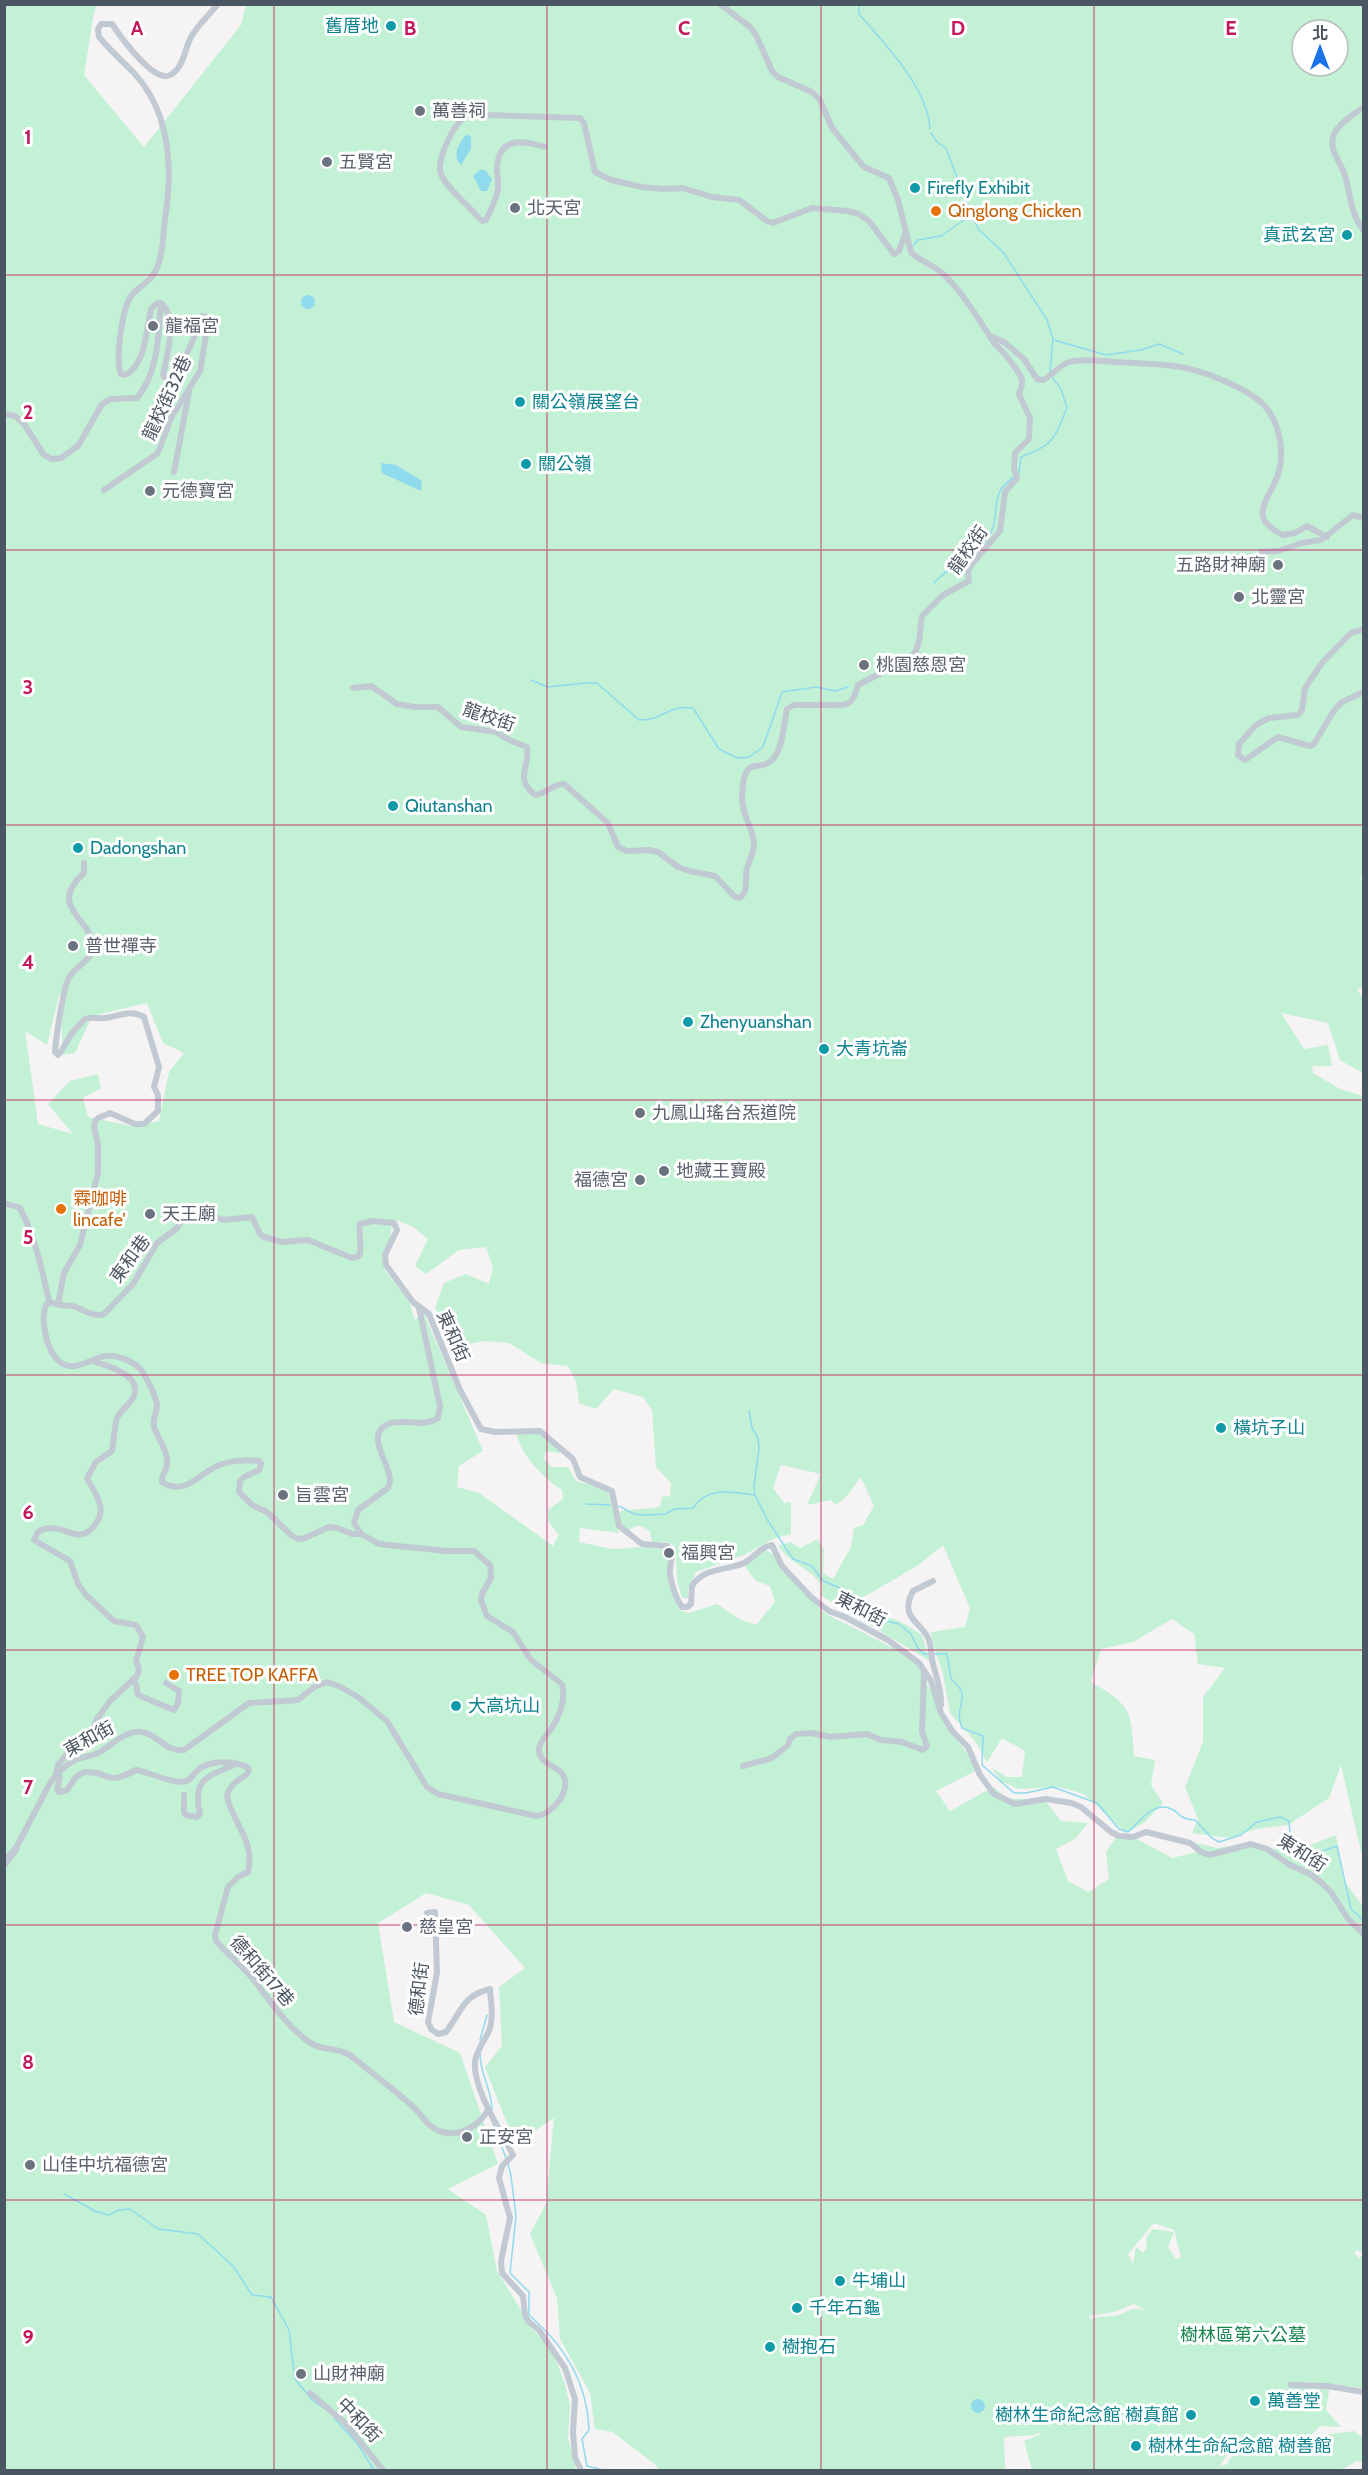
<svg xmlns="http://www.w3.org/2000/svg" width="1368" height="2475" font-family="Cabin,'Noto Sans TC',sans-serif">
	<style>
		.green { fill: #c3f1d5; fill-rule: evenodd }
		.water { fill: #90daee }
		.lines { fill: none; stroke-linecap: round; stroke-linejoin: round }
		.stream { stroke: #90daee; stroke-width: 1.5 }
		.minor { stroke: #c1cad2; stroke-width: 6 }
		.tertiary { stroke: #c1cad2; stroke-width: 8 }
		.grid { fill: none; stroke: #c2185b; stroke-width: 1.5; stroke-opacity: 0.55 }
		.culture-dot { fill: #0f9aa8; stroke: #fff; stroke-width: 2 }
		.worship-dot { fill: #6b7280; stroke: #fff; stroke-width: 2 }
		.food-dot { fill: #e8710a; stroke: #fff; stroke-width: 2 }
		.labels { text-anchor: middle; stroke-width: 6; stroke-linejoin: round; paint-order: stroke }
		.culture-label { font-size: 18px; fill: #0d838f; stroke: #fff; text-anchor: start }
		.worship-label { font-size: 18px; fill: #5b616d; stroke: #fff; text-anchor: start }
		.food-label { font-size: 18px; fill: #c56008; stroke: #fff; text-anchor: start }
		.street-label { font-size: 18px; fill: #4a5661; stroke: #fff }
		.park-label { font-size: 18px; fill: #17864f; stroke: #fff }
		.grid-label { font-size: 20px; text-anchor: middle; font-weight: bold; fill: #c2185b; stroke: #fff; stroke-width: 6; stroke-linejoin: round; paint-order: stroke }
	</style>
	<rect width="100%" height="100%" fill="#f5f3f3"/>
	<path class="green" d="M5,5H97L94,12L84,75L144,147L241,25L246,5H1363L1364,873L1360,878L1364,881V985L1357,990L1363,998V1073L1340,1060L1328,1023L1281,1013L1304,1049L1328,1045L1332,1066H1312L1313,1073L1340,1089L1363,1096V1855L1361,1851L1341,1765L1329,1798L1288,1825L1256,1829L1229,1838L1192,1833L1198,1819L1185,1787L1203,1742V1697L1225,1668L1198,1664L1194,1634L1172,1619L1133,1642L1101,1649L1091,1682C1131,1705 1132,1711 1134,1756L1155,1760L1151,1785L1163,1803L1145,1822L1126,1833L1084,1794L1059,1787L1018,1789L1001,1781L992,1768L1007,1777H1022L1025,1751L1002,1738L987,1762L975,1741L950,1713L943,1674L935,1651L931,1632L965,1627L970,1608L943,1545L917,1566L862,1598L885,1616L901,1622L922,1635L930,1661L820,1595L822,1586C811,1568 789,1563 778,1546L790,1542L800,1548L818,1539L824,1550L823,1573L833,1579L851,1547L854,1528L863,1525L874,1506L861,1477L846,1497L836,1505L831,1500L807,1505L821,1474L781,1465L773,1488L784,1503L791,1502V1534L773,1539L744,1555L696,1572L688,1589V1598H682L677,1580L675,1546L666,1542H652L650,1531L639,1525L630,1529L631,1533H625L618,1519L621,1511L660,1507L662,1497L670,1496L671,1483L656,1467L652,1410L643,1397L614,1389L596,1409L579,1403L576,1382L568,1366L541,1363L509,1343L485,1341L457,1346L449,1344L435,1308L444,1283L466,1274L489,1284L493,1267L486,1247L459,1250L426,1274L415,1266L428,1239L412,1226L395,1220L391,1228V1242L384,1269L409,1301L415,1320L423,1311L483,1451L459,1466L457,1487L479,1493L553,1546L559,1535L548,1521V1510L563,1499L562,1490C541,1476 523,1457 516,1433L542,1434L559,1448L560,1453L546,1451L544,1459L552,1467H568L576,1481L608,1490L619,1533L580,1528L579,1542L612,1549L647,1547L667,1550L672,1560L668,1577L679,1610L689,1613L717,1604L739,1619L756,1625L775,1602L770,1586L756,1581L744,1565L765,1550L773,1554L785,1573L826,1614L915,1659L927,1685L935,1695L951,1732L979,1769L936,1791L950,1811L993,1787L1009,1799H1044L1061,1821L1088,1823L1076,1838L1056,1849L1068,1881L1088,1892L1109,1879L1106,1852L1116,1837L1137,1839L1172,1858L1197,1852L1192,1842L1217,1848L1250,1843L1267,1848L1295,1851L1336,1835L1343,1879L1364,1908V2253L1357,2250L1354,2253L1359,2258L1363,2255V2388L1330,2384L1326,2410L1341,2427L1320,2426L1310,2436L1288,2437L1262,2446L1229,2452L1219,2467L1227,2464L1233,2455L1324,2435L1354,2431L1363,2438V2462L1357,2461L1341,2470H1032L1024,2441L1039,2435L1041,2432L1034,2435L1004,2437L1005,2470H658L657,2466L613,2432L595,2429L590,2393L560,2339L557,2298L530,2234L546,2204L554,2118L515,2144L485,2067L502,2046L499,1987L525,1968L469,1905L426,1893L378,1923L394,2022L460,2053L498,2164L448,2189L486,2215L497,2271L532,2328L553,2353L564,2381L570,2405L568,2438L576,2470H5ZM1302,30H1338V66H1302ZM60,992L63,1055L75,1053L92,1016L147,1003L163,1043L184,1053L169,1072L159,1121L132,1126L88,1117L83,1098L101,1088L98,1074L70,1081L48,1104L73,1134L38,1124L25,1031L47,1045ZM1154,2223L1174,2230L1181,2257L1176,2259L1168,2247L1174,2232L1152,2229L1146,2239L1147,2248L1143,2253L1136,2247L1133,2264L1128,2254ZM1134,2304L1146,2311C1126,2305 1129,2314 1114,2316C1105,2317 1097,2316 1090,2319L1089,2316L1114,2312Z"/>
	<g class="water">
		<path d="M467,134L471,137V149L461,165C451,156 459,142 467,134Z"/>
		<polygon points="480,170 485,170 492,179 487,191 481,191 473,176"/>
		<circle cx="308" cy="302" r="7"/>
		<polygon points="381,463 396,465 422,481 421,491 382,473"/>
		<circle cx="978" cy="2406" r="7"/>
	</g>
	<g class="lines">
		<g class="stream">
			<path d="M859,4V14C885,44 928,88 930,129"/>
			<polyline points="931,133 937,142 946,148 971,215 979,230 1003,252 1047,320 1053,339 1050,372"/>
			<polyline points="913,246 918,240 941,236 971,215"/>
			<polyline points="1054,340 1106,355 1141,350 1159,344 1183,354"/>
			<path d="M1019,473L1021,457C1054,445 1054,439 1067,408L1061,389L1052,377"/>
			<path d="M934,583C948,567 979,551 988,538C1003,515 986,495 1014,477"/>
			<path d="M531,680L548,687L586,683H597L639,720C662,721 669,704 693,708L719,749L737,758L749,757L763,747L782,692L816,687L835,691L848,687"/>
			<polyline points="749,1411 752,1428 758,1438 759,1449 754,1486 755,1495 768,1521 793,1559 812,1566 823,1581 840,1588 879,1619 899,1624 911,1634 917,1647 924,1654 929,1654"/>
			<polyline points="586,1504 610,1505"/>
			<path d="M619,1506L634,1514L645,1515L665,1514L675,1509L693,1508C708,1486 730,1492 754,1495"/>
			<path d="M934,1654H947L951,1679C975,1699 952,1703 962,1728L983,1736L982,1765L1014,1793H1026L1053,1787L1097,1803L1119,1829L1128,1832C1139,1823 1152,1802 1169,1808C1181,1812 1177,1819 1195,1820L1212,1838L1219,1842L1241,1835L1257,1822L1280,1817L1289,1821C1290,1837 1291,1849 1306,1857L1337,1846L1351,1909L1364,1921"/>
			<polyline points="480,2040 487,2015"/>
			<path d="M480,2054C480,2074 492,2090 492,2110"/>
			<polyline points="493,2124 506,2158"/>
			<path d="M508,2163L511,2176L516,2216L510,2273L529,2292V2315C565,2346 587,2382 589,2430L582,2439L587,2466L603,2470"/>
			<polyline points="64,2194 95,2211 108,2215 119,2210 130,2209 158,2229 198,2234 234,2267 252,2295 271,2297 289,2330 295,2379 312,2400 324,2408"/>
			<polyline points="334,2418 357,2443 374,2470"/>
		</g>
		<g class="minor">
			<path d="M1364,107C1354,114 1341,122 1335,132C1327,147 1339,160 1344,173C1352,195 1348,210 1364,231"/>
			<path d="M545,147C521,140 498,136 497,170C497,176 499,183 498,189C497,198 490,211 486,220L482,221L478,217C467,204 448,190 441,174C435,160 457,114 474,112C477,111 483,114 487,115L580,118L584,123L595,172L611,180L642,187L663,189L683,188L712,197L739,200L767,221L773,223L812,208L847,211L859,214L869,221L894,254L899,251L905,234"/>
			<path d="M990,336L1004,342L1024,359L1037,379L1043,380C1052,376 1059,365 1069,362C1082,358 1101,361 1115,362C1134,363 1154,363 1174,366C1200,369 1257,390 1270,413C1280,429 1284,452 1279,471C1273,497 1243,516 1283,535L1295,533L1307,526L1327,537"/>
			<path d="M4,414L15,416L24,424L44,455L52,459L61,458L78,446L102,404L111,399L137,398C159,371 158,336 161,303"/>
			<polyline points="174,472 189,392"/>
			<path d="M104,490L158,453L171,418L200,371L209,317L202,316C196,333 183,372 165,378L163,375C167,356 178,318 161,303L156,304L151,309C146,330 146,365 125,375L121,374C115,360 122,307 132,295C138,287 150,282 155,272C163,257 163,236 165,219C173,169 171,113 134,73C122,61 110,50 99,37L98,29L101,24H112C120,36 156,87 172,74C184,66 185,48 191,37C198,25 209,15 218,4"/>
			<polyline points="1261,552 1278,551 1302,543 1321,540 1353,515 1364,518"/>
			<polyline points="1364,629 1351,633 1322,663 1305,688 1302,710 1298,715 1269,718 1256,725 1239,744 1238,755 1245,760 1278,737 1310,746 1314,744 1333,712 1342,702 1364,692"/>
			<path d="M353,688L371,686L397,704L415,707H438L461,727L496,732L509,740L527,747C531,767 513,777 535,795C546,794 552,784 564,784L608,823L618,847L627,851L649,850L658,852L678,867L689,871L715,876L735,897L739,898C743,895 743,896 745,891C747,884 745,875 747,868C749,860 754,853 754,845C754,828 741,815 742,796C744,751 758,775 773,759C783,747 784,724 787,709L794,705C805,705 817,705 828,705C847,706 853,706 858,685L908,659L916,651L919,641L922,616L943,595L969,581L968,571L971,565L1000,531L1005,492L1017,478L1014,468L1015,453L1029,439L1030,418L1019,394C1020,390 1023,384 1022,380C1021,373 1000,348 995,344C978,319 964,293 942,273C932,264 919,261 911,252L898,200L889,178L864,167L832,128L820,100L812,92L778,77L772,71L756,35L750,27L720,4"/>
			<path d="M4,1203L20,1208C35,1237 42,1269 49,1301"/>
			<path d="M49,1301C55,1306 64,1305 72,1306C82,1308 93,1318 104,1314L133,1284L157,1243L176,1229L189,1210H201L223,1220L252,1217L260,1234L264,1237L282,1242L308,1240L352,1258L359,1256C363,1247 358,1235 360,1224L373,1221L394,1223L397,1230L385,1255L386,1265L413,1302L429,1314L460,1390L481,1429L495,1432L540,1431L573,1459L580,1477L612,1491L619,1526L642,1544L667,1546C676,1555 669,1562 670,1574C671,1583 676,1599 682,1607H687L691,1604L692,1586C703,1567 727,1571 744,1563C755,1558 759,1547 772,1545L782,1566L811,1597L829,1611L845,1617L888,1640L919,1663L931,1681L941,1713L953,1732L968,1747L980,1775L994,1794L1015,1804L1046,1799L1071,1803L1081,1807L1111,1832L1119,1836L1133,1837L1146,1832L1190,1843L1201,1852L1210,1855L1251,1844L1267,1849L1290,1865L1310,1874L1322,1883L1331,1892L1348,1919L1364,1934"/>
			<path d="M49,1301C42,1309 43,1321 45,1331C47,1346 56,1368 74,1366C85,1365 95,1358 105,1356C117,1354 135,1362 142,1371C147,1379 156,1396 157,1405C157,1412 152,1419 154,1427C158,1439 169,1452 167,1465C166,1472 161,1475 162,1482C185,1497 200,1473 217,1466C228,1461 247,1459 259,1461L261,1464L259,1470L244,1477L240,1481L239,1492L252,1505L267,1512L291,1535L298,1539L305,1538L329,1527L337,1528L352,1534H361"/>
			<path d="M58,1304L64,1273L80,1245L98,1173V1144L94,1127L95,1121L98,1118L110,1113L135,1124H144L158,1111V1095L154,1087L159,1067L144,1017C129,1009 121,1016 105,1018C98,1019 92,1016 85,1019L72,1033L60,1053L58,1055L55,1052C56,1038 63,986 70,976C75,968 92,959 93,948C95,920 45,908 84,873V863"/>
			<path d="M92,1361C107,1366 142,1374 134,1396C131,1404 121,1409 117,1418C114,1428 114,1440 112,1451L96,1462L87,1478C94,1492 107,1507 97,1522C78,1552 63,1517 38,1532L34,1540L70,1561L78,1584L86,1595L114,1621L136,1625L143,1637L136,1661L139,1669L137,1676L110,1701L97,1719L88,1740L83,1747L66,1755L58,1765L56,1774L60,1777L57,1790L59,1792L67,1790L76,1777L84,1772C111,1770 103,1788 136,1770C152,1773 166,1782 183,1782C191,1781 191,1776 197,1771C209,1759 233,1761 247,1767L249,1771C243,1781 233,1778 227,1795C230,1820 256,1840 248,1872L238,1877L228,1887L215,1935L216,1941C229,1956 245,1968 257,1984C273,2005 287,2026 309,2042C324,2053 339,2045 355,2059C374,2075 394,2089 412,2106C423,2115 427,2128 442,2132C462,2137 479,2125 488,2110"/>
			<path d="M933,1581L913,1591C898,1619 922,1621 929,1640C931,1646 931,1653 932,1659C935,1675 942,1689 941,1705"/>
			<polyline points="132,1680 136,1684 138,1695 174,1710 178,1703 179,1691 166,1683"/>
			<polyline points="743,1766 772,1758 788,1745 790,1739 796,1734 811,1733 831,1737 867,1734 881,1740 902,1742 923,1750 927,1746 922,1732 924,1673"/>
			<path d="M184,1795V1812L186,1815L197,1817L200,1814C192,1780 207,1776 234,1765"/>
			<path d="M15,1850L50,1783C56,1774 67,1763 78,1759C85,1756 93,1756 100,1752C113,1744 126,1730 142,1732C157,1734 167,1753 184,1750L249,1703L298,1700L314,1687L327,1682L339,1686L358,1697L387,1721L427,1787L438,1794L536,1816C551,1816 572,1791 563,1775C557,1765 538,1764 539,1749C540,1741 547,1735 551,1729C560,1716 566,1699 562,1684L531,1660L513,1632L487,1616L481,1600L482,1594L491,1578L490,1565L474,1551H446L379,1544L361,1534L354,1523L358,1510L388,1488C389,1485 390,1482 390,1479C390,1464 364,1434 388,1424C403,1418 424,1428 438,1418L440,1406L419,1308"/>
			<path d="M427,1913L435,1912L437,1973L428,2022L431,2029L438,2034L446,2032C462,2011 462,1996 490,1989C491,2003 494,2018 489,2031C484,2041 477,2050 475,2061C472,2087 501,2132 513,2155L502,2166L499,2178L510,2218L501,2261L502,2273L523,2296L525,2315L528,2321L539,2330L565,2368L575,2399L573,2432L575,2458L581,2470"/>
			<polyline points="1291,2385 1327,2386 1364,2392"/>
			<polyline points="310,2393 345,2423 383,2470"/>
		</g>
		<polyline class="tertiary" points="4,1864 15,1850"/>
	</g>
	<path class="grid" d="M274,4V2470M547,4V2470M821,4V2470M1094,4V2470M4,275H1364M4,550H1364M4,825H1364M4,1100H1364M4,1375H1364M4,1650H1364M4,1925H1364M4,2200H1364"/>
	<g class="culture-dot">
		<circle cx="391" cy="26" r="6"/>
		<circle cx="915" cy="188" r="6"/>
		<circle cx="1347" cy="235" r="6"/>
		<circle cx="520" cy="402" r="6"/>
		<circle cx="526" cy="464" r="6"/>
		<circle cx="393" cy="806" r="6"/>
		<circle cx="78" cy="848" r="6"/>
		<circle cx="688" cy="1022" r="6"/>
		<circle cx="824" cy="1049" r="6"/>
		<circle cx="1221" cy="1428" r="6"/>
		<circle cx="456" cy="1706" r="6"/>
		<circle cx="840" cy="2281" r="6"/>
		<circle cx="797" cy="2308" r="6"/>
		<circle cx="770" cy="2347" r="6"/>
		<circle cx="1255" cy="2401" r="6"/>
		<circle cx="1191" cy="2415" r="6"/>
		<circle cx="1136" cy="2446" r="6"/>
	</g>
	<g class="worship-dot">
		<circle cx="420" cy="111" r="6"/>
		<circle cx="327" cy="162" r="6"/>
		<circle cx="515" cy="208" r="6"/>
		<circle cx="153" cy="326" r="6"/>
		<circle cx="150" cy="491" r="6"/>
		<circle cx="1278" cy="565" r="6"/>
		<circle cx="1239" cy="597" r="6"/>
		<circle cx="864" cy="665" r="6"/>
		<circle cx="73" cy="946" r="6"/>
		<circle cx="640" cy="1113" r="6"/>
		<circle cx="664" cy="1171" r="6"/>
		<circle cx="640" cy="1180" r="6"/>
		<circle cx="150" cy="1214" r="6"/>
		<circle cx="283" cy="1495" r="6"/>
		<circle cx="669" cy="1553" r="6"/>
		<circle cx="407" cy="1927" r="6"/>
		<circle cx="467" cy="2137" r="6"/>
		<circle cx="30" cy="2165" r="6"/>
		<circle cx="301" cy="2374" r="6"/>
	</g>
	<g class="food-dot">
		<circle cx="936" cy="211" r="6"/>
		<circle cx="61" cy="1209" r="6"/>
		<circle cx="174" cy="1675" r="6"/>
	</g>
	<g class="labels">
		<g class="culture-label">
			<text x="379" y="32" text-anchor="end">舊厝地</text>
			<text x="927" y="194">Firefly Exhibit</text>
			<text x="1335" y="241" text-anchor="end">真武玄宮</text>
			<text x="532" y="408">關公嶺展望台</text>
			<text x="538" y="470">關公嶺</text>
			<text x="405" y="812">Qiutanshan</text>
			<text x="90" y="854">Dadongshan</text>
			<text x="700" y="1028">Zhenyuanshan</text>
			<text x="836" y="1055">大青坑崙</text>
			<text x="1233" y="1434">橫坑子山</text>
			<text x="468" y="1712">大高坑山</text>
			<text x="852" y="2287">牛埔山</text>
			<text x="809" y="2314">千年石龜</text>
			<text x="782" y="2353">樹抱石</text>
			<text x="1267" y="2407">萬善堂</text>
			<text x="1179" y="2421" text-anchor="end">樹林生命紀念館 樹真館</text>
			<text x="1148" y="2452">樹林生命紀念館 樹善館</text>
		</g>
		<g class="worship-label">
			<text x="432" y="117">萬善祠</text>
			<text x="339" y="168">五賢宮</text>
			<text x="527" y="214">北天宮</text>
			<text x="165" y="332">龍福宮</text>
			<text x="162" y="497">元德寶宮</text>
			<text x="1266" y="571" text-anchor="end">五路財神廟</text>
			<text x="1251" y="603">北靈宮</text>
			<text x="876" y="671">桃園慈恩宮</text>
			<text x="85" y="952">普世禪寺</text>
			<text x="652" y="1119">九鳳山瑤台炁道院</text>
			<text x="676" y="1177">地藏王寶殿</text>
			<text x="628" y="1186" text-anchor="end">福德宮</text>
			<text x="162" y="1220">天王廟</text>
			<text x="295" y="1501">旨雲宮</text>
			<text x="681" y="1559">福興宮</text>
			<text x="419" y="1933">慈皇宮</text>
			<text x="479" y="2143">正安宮</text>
			<text x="42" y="2171">山佳中坑福德宮</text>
			<text x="313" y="2380">山財神廟</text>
		</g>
		<g class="food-label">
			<text x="948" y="217">Qinglong Chicken</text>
			<text x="73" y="1205">霖咖啡<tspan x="73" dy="21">lincafe'</tspan></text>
			<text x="186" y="1681">TREE TOP KAFFA</text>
		</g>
		<g class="street-label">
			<text transform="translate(167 398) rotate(-65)" y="6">龍校街32巷</text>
			<text transform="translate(968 550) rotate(-55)" y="6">龍校街</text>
			<text transform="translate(489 717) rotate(19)" y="6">龍校街</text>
			<text transform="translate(130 1259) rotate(-54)" y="6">東和巷</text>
			<text transform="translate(453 1336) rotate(66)" y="6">東和街</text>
			<text transform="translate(861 1609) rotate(27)" y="6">東和街</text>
			<text transform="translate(89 1739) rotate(-29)" y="6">東和街</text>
			<text transform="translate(1302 1853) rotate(32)" y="6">東和街</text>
			<text transform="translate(262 1971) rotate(49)" y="6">德和街17巷</text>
			<text transform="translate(419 1989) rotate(-83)" y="6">德和街</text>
			<text transform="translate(359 2420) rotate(46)" y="6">中和街</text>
		</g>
		<g class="park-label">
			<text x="1243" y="2341">樹林區第六公墓</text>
		</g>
	</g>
	<g class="grid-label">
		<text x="137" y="35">A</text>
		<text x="410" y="35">B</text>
		<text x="684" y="35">C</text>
		<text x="958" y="35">D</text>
		<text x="1231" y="35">E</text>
		<text x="28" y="144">1</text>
		<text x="28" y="419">2</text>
		<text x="28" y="694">3</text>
		<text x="28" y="969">4</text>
		<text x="28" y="1244">5</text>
		<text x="28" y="1519">6</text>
		<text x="28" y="1794">7</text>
		<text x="28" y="2069">8</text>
		<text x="28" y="2344">9</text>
	</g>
	<rect width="1368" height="2475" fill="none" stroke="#4a5661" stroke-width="12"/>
	<g transform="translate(1320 48)"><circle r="28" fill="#ffffff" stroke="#b7bbc0" stroke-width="1.5"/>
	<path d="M0-4.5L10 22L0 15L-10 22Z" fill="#1a73e8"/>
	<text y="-9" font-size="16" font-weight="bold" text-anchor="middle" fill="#4a5661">北</text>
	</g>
</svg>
